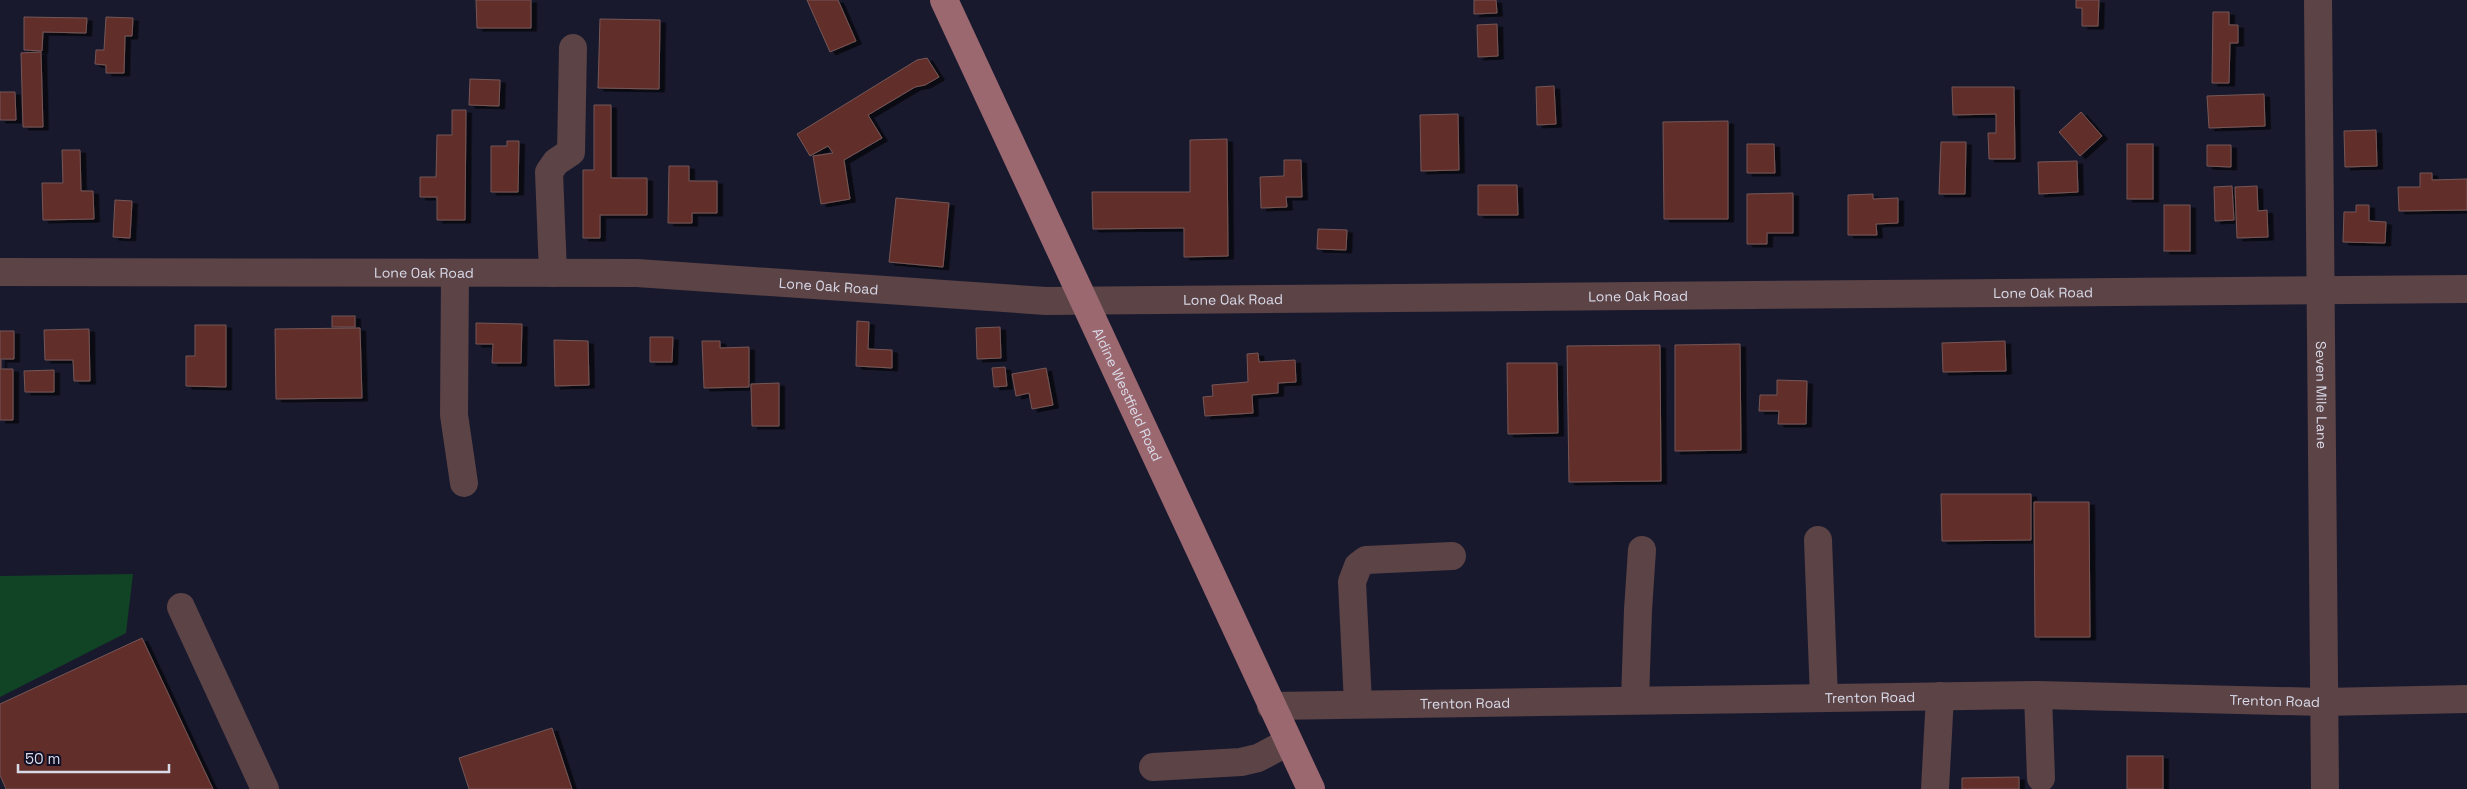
<svg xmlns="http://www.w3.org/2000/svg" width="2467" height="789" font-family="'Space Grotesk',sans-serif">
	<style>
		.green { fill: #114325 }
		.building { fill: #622d2c; stroke: #755755; filter: url(#shadow) }
		.lines { fill: none; stroke-linecap: round; stroke-linejoin: round }
		.minor { stroke: #5b4346; stroke-width: 28 }
		.major { stroke: #9b6870; stroke-width: 28 }
		.labels { text-anchor: middle; stroke-width: 5; stroke-linejoin: round; paint-order: stroke }
		.street-label { font-size: 14px; fill: #d9dae8; stroke: #110f24 }
	</style>
	<defs>
		<filter id="shadow"><feDropShadow dx="5.5" dy="3" stdDeviation="0" flood-color="#0009"/></filter>
	</defs>
	<rect width="100%" height="100%" fill="#19192e"/>
	<polygon class="green" points="133,574 126,633 0,697 0,576"/>
	<g class="building">
		<polygon points="476,0 531,0 531,28 477,28"/>
		<polygon points="807,0 838,0 856,41 830,52"/>
		<polygon points="1474,0 1496,0 1497,13 1474,14"/>
		<polygon points="2076,0 2099,0 2098,26 2082,26 2082,8 2076,8"/>
		<polygon points="2213,12 2229,12 2229,25 2238,25 2238,43 2230,43 2229,83 2212,83"/>
		<polygon points="24,17 87,18 86,33 43,32 42,51 24,50"/>
		<polygon points="106,17 133,18 132,36 125,36 124,73 106,73 106,65 95,64 96,50 104,50"/>
		<polygon points="600,19 660,20 659,89 598,88"/>
		<polygon points="1497,24 1498,56 1478,57 1477,25"/>
		<polygon points="41,52 43,127 23,127 21,53"/>
		<polygon points="927,58 939,77 925,85 915,87 868,115 882,138 844,160 850,199 821,204 813,156 833,153 828,146 810,156 797,134 917,60"/>
		<polygon points="470,79 500,80 499,106 469,105"/>
		<polygon points="1554,86 1556,124 1537,125 1536,87"/>
		<polygon points="1952,87 2014,87 2015,159 1989,159 1988,133 1996,133 1996,114 1953,115"/>
		<polygon points="0,92 15,92 16,120 0,120"/>
		<polygon points="2264,94 2265,126 2209,128 2207,96"/>
		<polygon points="594,105 611,105 611,178 647,178 647,215 600,215 600,238 583,238 583,170 594,170"/>
		<polygon points="452,110 466,110 465,220 437,220 437,197 420,197 420,177 436,177 437,135 452,135"/>
		<polygon points="2081,112 2102,136 2080,156 2059,132"/>
		<polygon points="1458,114 1459,170 1421,171 1420,115"/>
		<polygon points="1728,121 1728,219 1664,219 1663,122"/>
		<polygon points="2376,130 2377,166 2345,167 2344,131"/>
		<polygon points="1227,139 1228,256 1184,257 1184,228 1093,229 1092,192 1190,192 1190,140"/>
		<polygon points="507,141 519,141 518,192 491,192 491,146 507,146"/>
		<polygon points="1941,142 1966,142 1965,194 1939,194"/>
		<polygon points="1747,144 1774,144 1775,173 1747,173"/>
		<rect x="2127" y="144" width="26" height="55"/>
		<polygon points="2207,145 2231,145 2231,167 2207,166"/>
		<polygon points="62,150 80,150 81,191 93,191 94,219 43,220 42,183 63,183"/>
		<polygon points="1284,160 1301,160 1302,197 1286,197 1287,207 1261,208 1260,177 1284,176"/>
		<polygon points="2077,161 2078,192 2039,194 2038,162"/>
		<polygon points="669,166 689,166 689,181 717,181 717,213 692,213 692,223 668,223"/>
		<polygon points="2420,173 2432,173 2432,180 2467,179 2467,210 2399,211 2398,187 2420,187"/>
		<polygon points="1478,185 1517,185 1518,215 1478,215"/>
		<polygon points="2232,186 2234,220 2215,221 2214,187"/>
		<polygon points="2257,186 2258,211 2267,210 2268,237 2237,238 2235,187"/>
		<polygon points="1793,193 1793,233 1767,233 1767,244 1747,244 1747,194"/>
		<polygon points="1873,194 1873,199 1898,198 1898,223 1876,224 1877,235 1848,235 1848,195"/>
		<polygon points="896,198 949,203 943,267 889,262"/>
		<polygon points="115,200 132,201 130,238 113,237"/>
		<rect x="2164" y="205" width="26" height="46"/>
		<polygon points="2356,205 2369,205 2369,221 2386,222 2385,243 2343,242 2344,212 2356,212"/>
		<polygon points="1318,229 1347,230 1346,250 1317,249"/>
		<rect x="332" y="316" width="23" height="11"/>
		<polygon points="857,321 869,322 868,349 892,350 892,368 856,366"/>
		<polygon points="476,323 522,324 521,363 492,363 493,344 476,344"/>
		<polygon points="195,325 226,325 226,387 186,386 186,356 195,356"/>
		<polygon points="1000,327 1001,358 977,359 976,328"/>
		<polygon points="360,328 362,398 276,399 275,329"/>
		<polygon points="89,329 90,381 74,381 73,360 45,360 44,330"/>
		<polygon points="0,331 14,331 14,359 1,359 1,369 13,369 13,420 0,420"/>
		<polygon points="650,337 673,337 672,362 650,362"/>
		<polygon points="554,340 588,341 589,385 555,386"/>
		<polygon points="702,341 720,341 720,348 749,347 749,387 704,388"/>
		<polygon points="2005,341 2006,371 1943,372 1942,343"/>
		<polygon points="1740,344 1741,450 1675,451 1675,345"/>
		<polygon points="1660,345 1661,481 1569,482 1567,346"/>
		<polygon points="1258,353 1259,362 1295,360 1296,382 1278,383 1278,393 1252,395 1253,413 1205,416 1203,397 1213,396 1212,385 1248,382 1247,354"/>
		<polygon points="1507,363 1557,363 1558,433 1508,434"/>
		<polygon points="1005,367 1007,386 994,387 992,368"/>
		<polygon points="1046,368 1053,405 1032,409 1029,393 1016,396 1012,374"/>
		<polygon points="54,370 54,392 25,392 24,371"/>
		<polygon points="1777,380 1807,381 1806,424 1778,424 1779,411 1759,411 1760,395 1777,395"/>
		<polygon points="779,383 779,426 752,426 751,384"/>
		<polygon points="1941,494 2031,494 2031,540 1942,541"/>
		<polygon points="2034,502 2089,502 2090,637 2035,637"/>
		<polygon points="142,638 213,789 6,789 0,775 0,704"/>
		<polygon points="552,728 572,789 469,789 459,758"/>
		<rect x="2127" y="756" width="36" height="33"/>
		<polygon points="2019,777 2019,789 1962,789 1962,778"/>
	</g>
	<g class="lines">
		<g class="minor">
			<path id="s1" d="M2318,0L2325,789"/>
			<path id="s2" d="M0,272L637,273L1046,301L2467,289"/>
			<polyline points="553,273 549,172 556,162 571,152 573,48"/>
			<polyline points="455,274 454,415 464,483"/>
			<polyline points="1818,540 1824,698"/>
			<polyline points="181,607 265,789"/>
			<polyline points="2038,695 2041,778"/>
			<polyline points="1635,700 1638,610 1642,550"/>
			<polyline points="1358,703 1352,582 1358,566 1366,560 1452,556"/>
			<path id="s3" d="M1271,706L2038,695L2323,702L2467,699"/>
			<polyline points="1153,767 1241,762 1258,758 1288,742"/>
			<polyline points="1935,789 1940,696"/>
		</g>
		<path class="major" id="s4" d="M944,0L1311,789"/>
	</g>
	<g class="labels">
		<g class="street-label">
			<text dy="5" stroke="none"><textPath href="#s2" startOffset="424">Lone Oak Road</textPath></text>
			<text dy="5" stroke="none"><textPath href="#s2" startOffset="829">Lone Oak Road</textPath></text>
			<text dy="5" stroke="none"><textPath href="#s2" startOffset="2044">Lone Oak Road</textPath></text>
			<text dy="5" stroke="none"><textPath href="#s2" startOffset="1639">Lone Oak Road</textPath></text>
			<text dy="5" stroke="none"><textPath href="#s2" startOffset="1234">Lone Oak Road</textPath></text>
			<text dy="5" stroke="none"><textPath href="#s4" startOffset="435">Aldine Westfield Road</textPath></text>
			<text dy="5" stroke="none"><textPath href="#s1" startOffset="395">Seven Mile Lane</textPath></text>
			<text dy="5" stroke="none"><textPath href="#s3" startOffset="599">Trenton Road</textPath></text>
			<text dy="5" stroke="none"><textPath href="#s3" startOffset="1004">Trenton Road</textPath></text>
			<text dy="5" stroke="none"><textPath href="#s3" startOffset="194">Trenton Road</textPath></text>
		</g>
	</g>
	<path d="M18 764v8h151v-8" fill="none" stroke="#d9dae8" stroke-width="2.5"/>
	<text x="25" y="764" font-size="15" fill="#d9dae8" stroke="#110f24" stroke-width="4" paint-order="stroke">50 m</text>
</svg>
